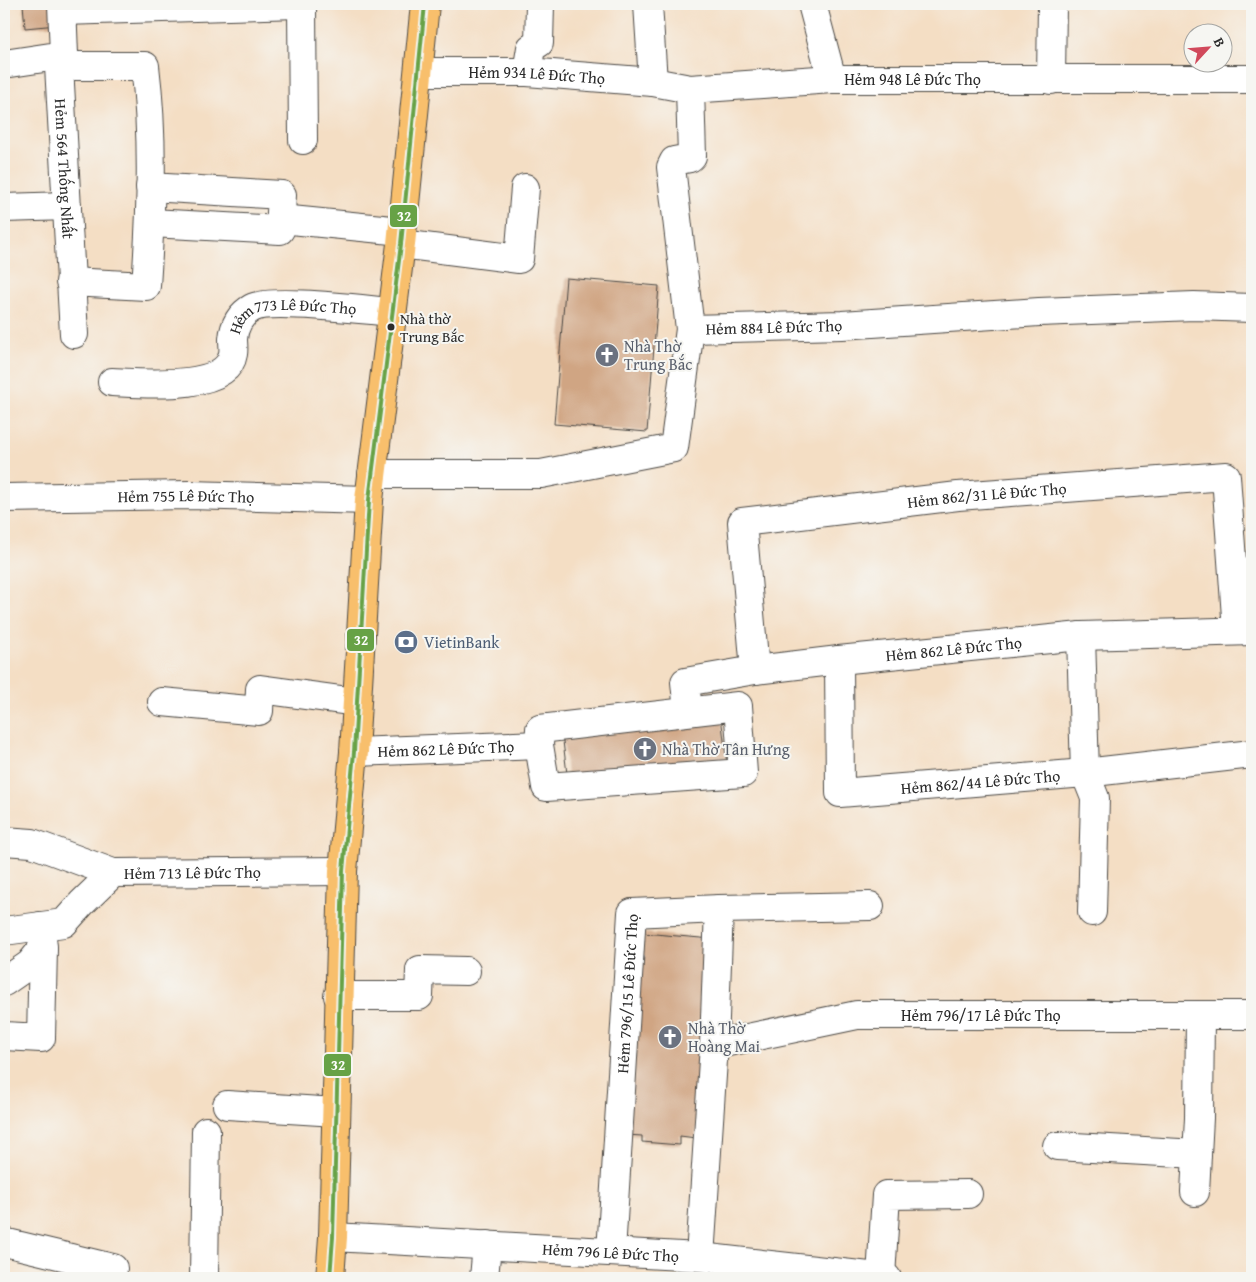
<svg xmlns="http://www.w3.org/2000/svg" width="1256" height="1282" font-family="'Gentium Book Plus',serif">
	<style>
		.building { fill: #d0a583 }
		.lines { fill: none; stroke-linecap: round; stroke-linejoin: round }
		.minor-casing { stroke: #494642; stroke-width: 30 }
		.major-casing { stroke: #494642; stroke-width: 30 }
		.minor { stroke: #fff; stroke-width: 28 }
		.major { stroke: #f8bf6c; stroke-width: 28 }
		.bus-1-casing { stroke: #f6f6f2; stroke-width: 8 }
		.bus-1 { stroke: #67a246; stroke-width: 4 }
		.bus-dot { fill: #2b2b2b; stroke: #f6f6f2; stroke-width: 2 }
		.labels { text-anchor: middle; stroke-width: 4; stroke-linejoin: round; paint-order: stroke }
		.bus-label { font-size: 15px; fill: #2b2b2b; stroke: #f6f6f2; text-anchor: start }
		.street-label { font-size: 16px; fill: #2b2b2b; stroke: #f6f6f2 }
		.worship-label { font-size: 16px; fill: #5b616d; stroke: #f6f6f2; text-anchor: start }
		.service-label { font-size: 16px; fill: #4e5e75; stroke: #f6f6f2; text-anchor: start }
		.line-badge { stroke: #f6f6f2; stroke-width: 2 }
		.badge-label { font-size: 14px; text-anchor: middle; font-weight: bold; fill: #fff }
	</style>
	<rect width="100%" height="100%" fill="#f6f6f2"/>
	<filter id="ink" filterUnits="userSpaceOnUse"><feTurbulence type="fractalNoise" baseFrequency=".02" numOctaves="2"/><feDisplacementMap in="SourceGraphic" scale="10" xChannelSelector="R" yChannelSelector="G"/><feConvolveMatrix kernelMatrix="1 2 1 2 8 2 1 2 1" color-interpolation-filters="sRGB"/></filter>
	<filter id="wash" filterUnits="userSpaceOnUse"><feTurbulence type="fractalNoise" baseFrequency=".0096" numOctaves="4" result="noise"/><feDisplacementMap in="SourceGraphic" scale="20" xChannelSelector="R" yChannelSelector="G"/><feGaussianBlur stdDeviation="1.12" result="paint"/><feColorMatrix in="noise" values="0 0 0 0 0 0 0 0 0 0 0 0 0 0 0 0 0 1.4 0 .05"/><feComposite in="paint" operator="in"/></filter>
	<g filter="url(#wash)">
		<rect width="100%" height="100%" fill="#f4dec4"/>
		<g id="blocks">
			<g class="building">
				<polygon points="23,4 55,4 57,25 25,28"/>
				<polygon points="4,24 10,56 4,57"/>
				<polygon points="566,278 659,286 647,432 554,424"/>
				<polygon points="721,716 727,765 568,782 562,733"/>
				<polygon points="643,933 712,939 696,1138 680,1136 680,1145 642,1142 642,1136 627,1135"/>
			</g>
		</g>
	</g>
	<g filter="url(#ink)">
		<use href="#blocks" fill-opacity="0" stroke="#494642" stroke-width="1"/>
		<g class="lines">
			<g class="minor-casing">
				<g id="minor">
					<path id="s1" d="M62,4L64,55L59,66L74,334"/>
					<polyline points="302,4 303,140"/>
					<polyline points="648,4 653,82"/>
					<polyline points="812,4 832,79"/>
					<polyline points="63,11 299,4"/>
					<polyline points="4,64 64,55"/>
					<path d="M59,66H145C154,139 151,213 146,286L70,282"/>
					<path id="s2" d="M419,72H527L653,82L690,89L832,79H1252"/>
					<polyline points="527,72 531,48 539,43 540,4"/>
					<polyline points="1051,80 1052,4"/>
					<polyline points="150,187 282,195 280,230 151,223"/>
					<polyline points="4,208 67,206"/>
					<polyline points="281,219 402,231"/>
					<polyline points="401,244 519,259 525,188"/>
					<path id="s3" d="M690,329L842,325L1039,312L1194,306L1252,308"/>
					<path id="s4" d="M112,382C139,383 227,392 233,354C234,349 233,344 233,339C234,325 241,314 252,308C271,298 366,310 392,312"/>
					<polyline points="372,474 541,474 674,448 690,329 671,167 674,161 690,158 692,156 690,89"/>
					<path id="s5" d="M4,498L189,495L369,500"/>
					<polyline points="1081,636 1085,773 1095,798 1092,912"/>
					<path id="s6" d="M839,660L840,793L1085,773L1252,754"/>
					<path id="s7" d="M755,670L742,522L958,496L1226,476L1237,631"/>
					<polyline points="162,702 259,711 260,689 356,702"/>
					<polygon points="738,706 743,773 546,787 539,745 540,729"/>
					<path id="s8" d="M688,711L685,682L755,670L839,660L1081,636L1252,631"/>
					<path id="s9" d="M354,752L539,745"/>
					<polyline points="4,841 32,843 113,873"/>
					<path id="s10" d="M4,931L64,923L82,903L113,873L343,871"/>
					<polyline points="4,982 30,964 43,948"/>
					<polyline points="338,996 419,996 420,970 466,971"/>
					<polyline points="4,1036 41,1038 43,948 41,926"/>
					<path id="s11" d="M714,1045L857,1015H1252"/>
					<polyline points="227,1105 336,1112"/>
					<polyline points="1057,1146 1197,1154"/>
					<polyline points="1195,1192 1199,1118 1200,1015"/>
					<path id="s12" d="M333,1237L700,1257L887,1278"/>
					<polyline points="4,1242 113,1268 112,1278"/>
					<path id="s13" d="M611,1252L632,913L719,909L870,906"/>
					<polyline points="700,1257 714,1045 719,909"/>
					<polyline points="881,1277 886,1195 968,1194"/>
					<polyline points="204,1278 206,1131"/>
					<polyline points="484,1278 487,1245"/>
				</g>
			</g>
			<g class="major-casing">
				<polyline id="major" points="330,1278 333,1237 343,871 354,752 369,500 401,244 425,4"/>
			</g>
			<use href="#minor" class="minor"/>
			<use href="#major" class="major"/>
			<g class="bus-1-casing">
				<polyline id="bus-1" points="330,1278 333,1237 343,871 354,752 369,500 401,244 425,4"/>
			</g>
			<use href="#bus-1" class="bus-1"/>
		</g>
	</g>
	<defs>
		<g id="church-disc" transform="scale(1.25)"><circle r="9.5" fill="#6b7280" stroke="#f6f6f2"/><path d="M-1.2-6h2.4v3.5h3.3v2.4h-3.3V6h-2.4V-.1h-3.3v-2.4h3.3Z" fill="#fff"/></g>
		<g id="bank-disc" transform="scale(1.25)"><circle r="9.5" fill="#5c6f8a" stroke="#f6f6f2"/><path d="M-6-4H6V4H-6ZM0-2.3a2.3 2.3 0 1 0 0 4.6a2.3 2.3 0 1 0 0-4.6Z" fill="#fff"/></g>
	</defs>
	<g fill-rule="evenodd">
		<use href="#church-disc" x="607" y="355"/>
		<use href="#bank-disc" x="406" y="642"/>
		<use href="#church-disc" x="645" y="749"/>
		<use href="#church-disc" x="670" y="1037"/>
	</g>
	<circle class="bus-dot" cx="391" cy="327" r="4.5"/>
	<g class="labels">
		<g class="bus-label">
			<text x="400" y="324">Nhà thờ<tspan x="400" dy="18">Trung Bắc</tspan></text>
		</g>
		<g class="street-label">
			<text dy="6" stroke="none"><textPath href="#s2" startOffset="118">Hẻm 934 Lê Đức Thọ</textPath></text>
			<text dy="6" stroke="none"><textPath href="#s2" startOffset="495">Hẻm 948 Lê Đức Thọ</textPath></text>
			<text dy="6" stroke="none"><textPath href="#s1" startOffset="166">Hẻm 564 Thống Nhất</textPath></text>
			<text dy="6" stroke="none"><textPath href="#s4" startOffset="222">Hẻm 773 Lê Đức Thọ</textPath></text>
			<text dy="6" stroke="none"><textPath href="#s3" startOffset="84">Hẻm 884 Lê Đức Thọ</textPath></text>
			<text dy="6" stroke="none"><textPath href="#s7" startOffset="395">Hẻm 862/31 Lê Đức Thọ</textPath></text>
			<text dy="6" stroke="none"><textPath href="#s5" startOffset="182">Hẻm 755 Lê Đức Thọ</textPath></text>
			<text dy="6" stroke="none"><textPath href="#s8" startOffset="300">Hẻm 862 Lê Đức Thọ</textPath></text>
			<text dy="6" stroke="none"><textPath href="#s9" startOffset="92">Hẻm 862 Lê Đức Thọ</textPath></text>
			<text dy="6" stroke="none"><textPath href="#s6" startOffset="274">Hẻm 862/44 Lê Đức Thọ</textPath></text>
			<text dy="6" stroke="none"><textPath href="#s10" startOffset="210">Hẻm 713 Lê Đức Thọ</textPath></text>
			<text dy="6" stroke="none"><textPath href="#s13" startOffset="259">Hẻm 796/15 Lê Đức Thọ</textPath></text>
			<text dy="6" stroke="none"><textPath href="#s11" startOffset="270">Hẻm 796/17 Lê Đức Thọ</textPath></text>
			<text dy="6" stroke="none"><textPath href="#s12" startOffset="278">Hẻm 796 Lê Đức Thọ</textPath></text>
		</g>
		<g class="worship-label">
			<text x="624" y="352">Nhà Thờ<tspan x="624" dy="18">Trung Bắc</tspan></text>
			<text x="662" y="755">Nhà Thờ Tân Hưng</text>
			<text x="688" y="1034">Nhà Thờ<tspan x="688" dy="18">Hoàng Mai</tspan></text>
		</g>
		<g class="service-label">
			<text x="424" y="648">VietinBank</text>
		</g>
	</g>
	<g class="line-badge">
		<rect x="389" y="204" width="29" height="24" rx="5" fill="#67a246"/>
		<rect x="346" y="628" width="29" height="24" rx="5" fill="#67a246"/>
		<rect x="323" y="1053" width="29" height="24" rx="5" fill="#67a246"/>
	</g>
	<g class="badge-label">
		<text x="404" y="221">32</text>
		<text x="361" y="645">32</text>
		<text x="338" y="1070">32</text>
	</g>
	<rect width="1256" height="1282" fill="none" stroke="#f6f6f2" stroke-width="20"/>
	<g transform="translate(1208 48) rotate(64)"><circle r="24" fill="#f6f6f2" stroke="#a5a5a2"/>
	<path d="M0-4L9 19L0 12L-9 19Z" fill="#d1495b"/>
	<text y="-8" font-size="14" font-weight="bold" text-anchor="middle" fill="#2b2b2b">B</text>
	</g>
</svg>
